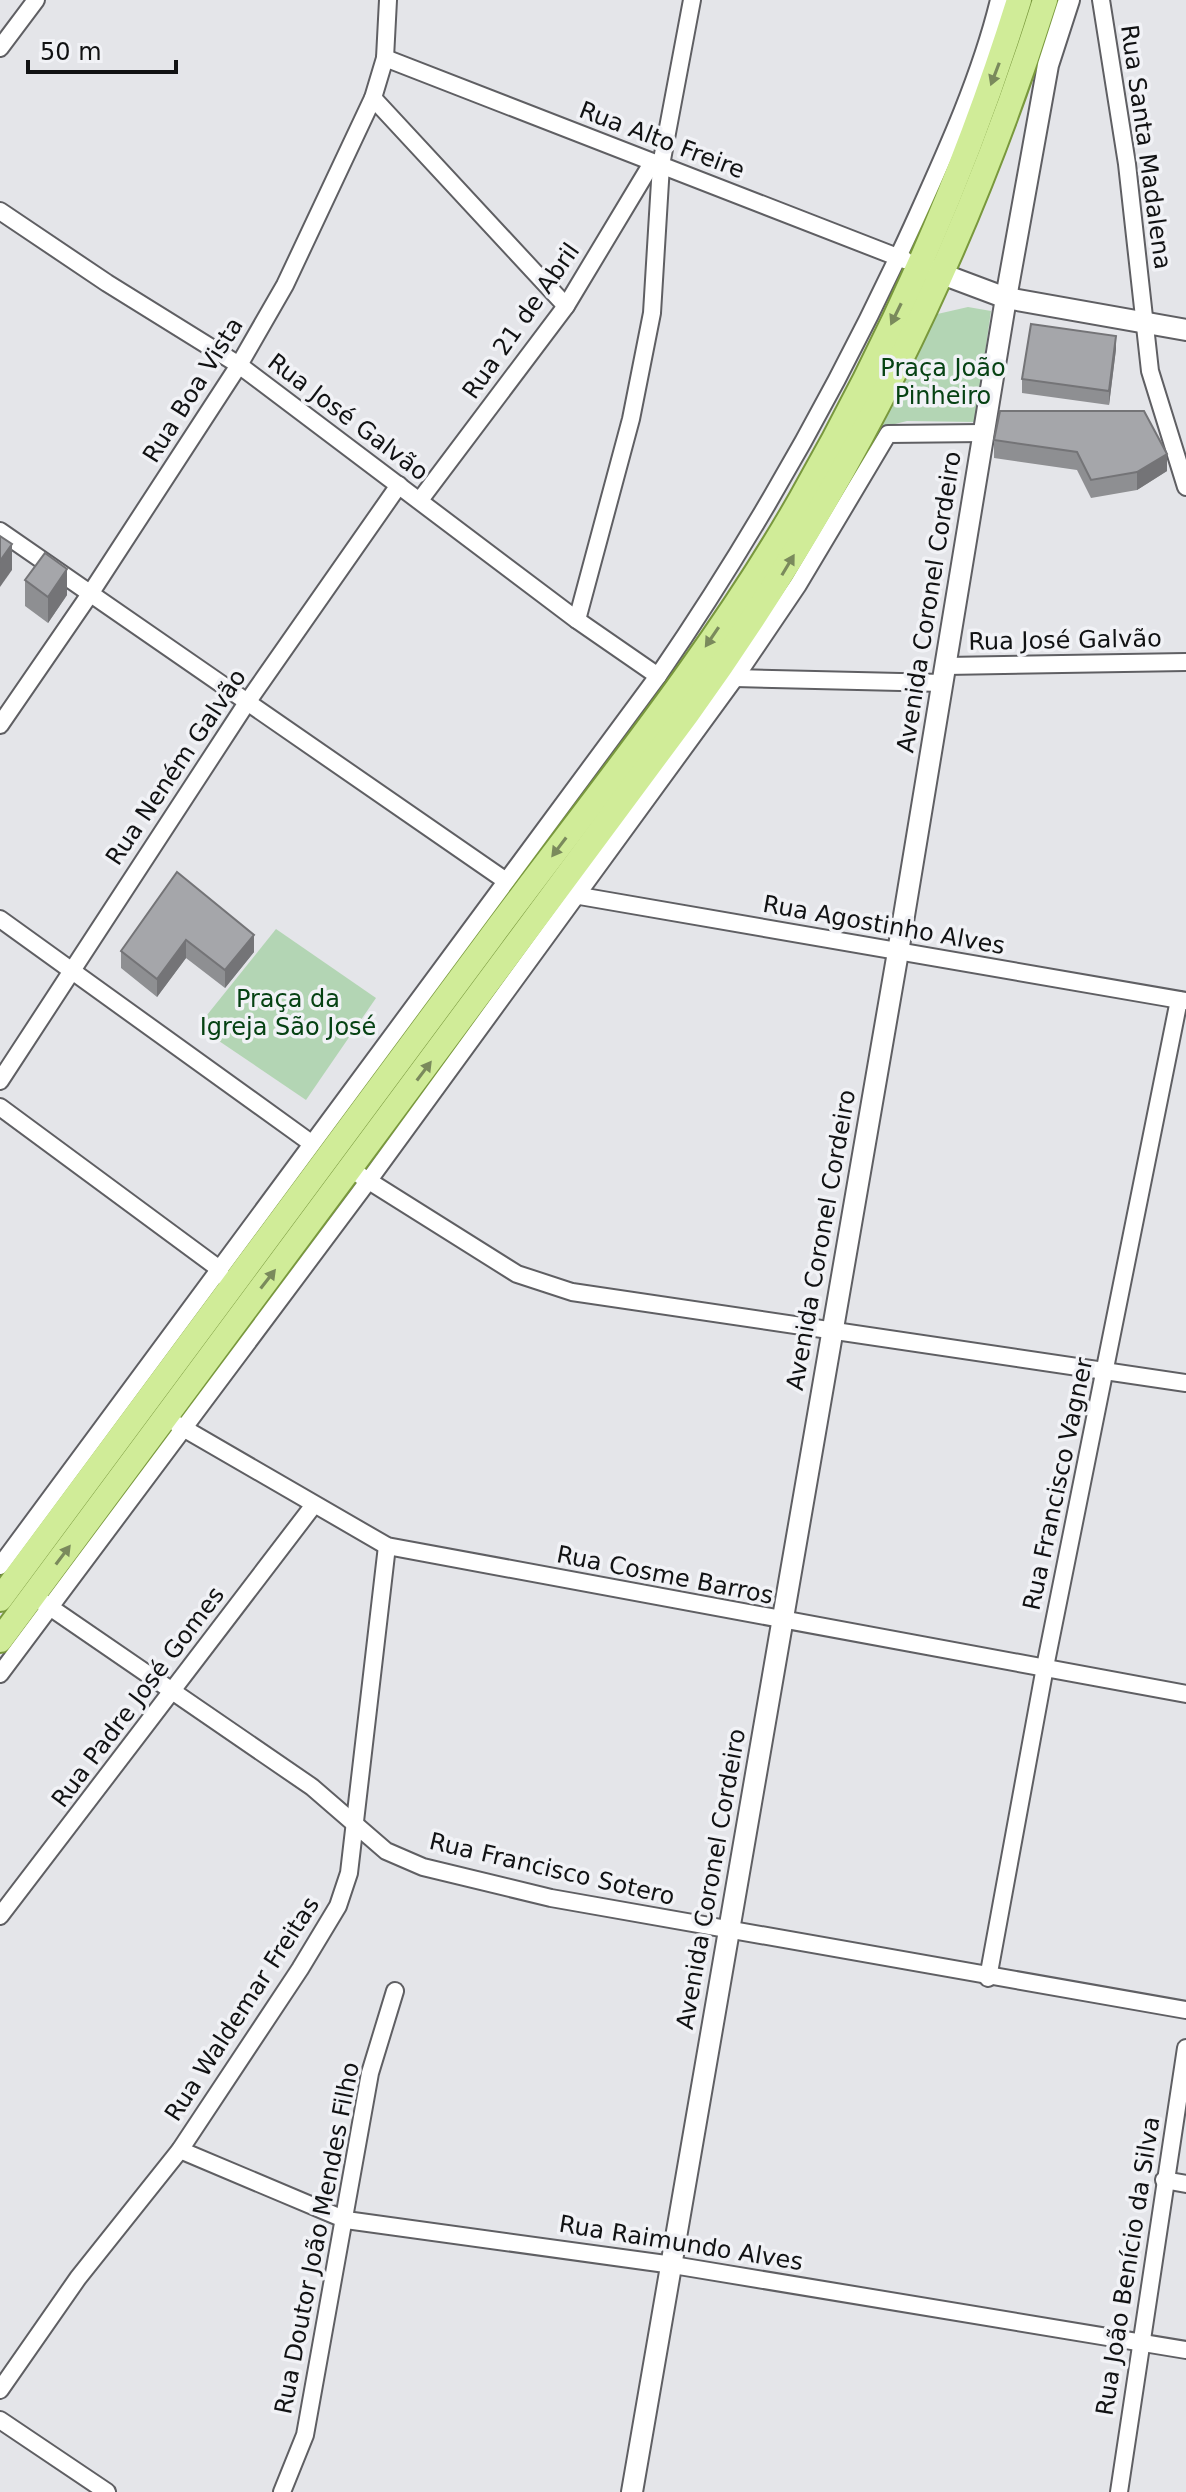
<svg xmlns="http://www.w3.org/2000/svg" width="1186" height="2492" font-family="'DejaVu Sans',sans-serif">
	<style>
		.green { fill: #b3d5b4 }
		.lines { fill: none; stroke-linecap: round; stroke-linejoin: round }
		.minor-casing { stroke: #5f5f63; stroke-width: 20 }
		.tertiary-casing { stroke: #5f5f63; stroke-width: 24 }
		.primary-casing { stroke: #79983d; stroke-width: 28 }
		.minor { stroke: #fff; stroke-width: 16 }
		.tertiary { stroke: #fff; stroke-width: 20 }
		.primary { stroke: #d0ec98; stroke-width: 24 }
		.wall { fill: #8e8f92 }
		.shaded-wall { fill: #747477 }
		.building { fill: #a5a6aa; stroke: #747477; stroke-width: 2 }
		.oneway { fill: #7a8a5c }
		.labels { text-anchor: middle; stroke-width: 7; stroke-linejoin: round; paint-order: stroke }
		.street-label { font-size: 24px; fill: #111213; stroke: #f1f2f6 }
		.park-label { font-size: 24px; fill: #064213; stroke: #f1f2f6 }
	</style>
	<rect width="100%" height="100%" fill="#e4e5e9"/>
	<g class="green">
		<polygon points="968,307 991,311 975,422 907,421 887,426 852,482 848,479 933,315"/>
		<polygon points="276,929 376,998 306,1100 216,1039 203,1020"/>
	</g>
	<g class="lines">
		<g class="minor-casing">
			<g id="minor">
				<polyline points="1101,0 1127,164 1150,371 1186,487"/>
				<polyline points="0,48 36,0"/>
				<polyline points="385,58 905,260"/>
				<polyline points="373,98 566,306"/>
				<polyline points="0,211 107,283 239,365 577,620 658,676"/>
				<polyline points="420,500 566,306 652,163"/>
				<polyline points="0,531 506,881"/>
				<polyline points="577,620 631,419 652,313 661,165 692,0"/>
				<polyline points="946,666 1186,662"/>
				<polyline points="735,678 943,683"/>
				<polyline points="0,725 90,594 239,365 285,285 373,98 385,58 388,0"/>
				<polyline points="574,895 1186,1001"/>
				<polyline points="0,919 311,1143"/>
				<polyline points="0,1081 246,704 399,485"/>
				<polyline points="0,1107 218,1268 221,1275"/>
				<polyline points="361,1176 517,1274 572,1292 1186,1383"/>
				<polyline points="178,1425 387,1546 1186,1694"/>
				<path d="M0,1566L658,676C756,533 840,384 912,227C945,154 980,78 999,0"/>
				<polyline points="41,1601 312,1787 386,1851 423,1867 551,1898 1186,2010"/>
				<polyline points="0,1674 369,1180 735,678 798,585 888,434 983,433"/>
				<polyline points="0,1916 313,1506"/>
				<polyline points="988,1978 1045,1667 1179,1000"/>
				<polyline points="180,2150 346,2220 673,2265 1186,2350"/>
				<polyline points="1164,2180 1186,2184"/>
				<polyline points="0,2390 78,2278 180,2150 300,1969 338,1906 349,1873 387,1546"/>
				<polyline points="0,2420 107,2492"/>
				<polyline points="282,2492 305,2435 370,2073 395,1991"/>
				<polyline points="1119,2492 1186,2048"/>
			</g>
		</g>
		<g class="tertiary-casing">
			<g id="tertiary">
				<polyline points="926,268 1006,298 1186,330"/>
				<polyline points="632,2492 898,952 1006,298 1048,65 1069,0"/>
			</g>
		</g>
		<g class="primary-casing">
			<g id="primary">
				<path d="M0,1599C164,1378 327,1158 491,937C597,794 712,655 801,499C891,341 965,174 1019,0"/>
				<path d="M0,1640L687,714C844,497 965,255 1045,0"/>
			</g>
		</g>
		<use href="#minor" class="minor"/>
		<use href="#tertiary" class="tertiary"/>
		<use href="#primary" class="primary"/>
	</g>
	<g class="wall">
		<polygon points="1116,349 1109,405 1022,393 1022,379"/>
		<polygon points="1000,411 1167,471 1137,490 1091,498 1077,470 994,458 994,440"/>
		<polygon points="25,580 67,595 48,623 25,606"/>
		<polygon points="177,872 254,952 225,988 186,958 157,997 121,968 121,951"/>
	</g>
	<g class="shaded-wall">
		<polygon points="1116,336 1116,349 1109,405 1109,391"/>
		<polygon points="1167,454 1167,471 1137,490 1137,472"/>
		<polygon points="12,544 12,570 0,587 0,561"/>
		<polygon points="67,569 67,595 48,623 48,597"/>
		<polygon points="254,935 254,952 225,988 225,970"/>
		<polygon points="186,940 186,958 157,997 157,979"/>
	</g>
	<g class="building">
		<polygon points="1031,324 1116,336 1109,391 1022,379"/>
		<polygon points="1000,411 1144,411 1167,454 1137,472 1091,480 1077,452 994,440"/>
		<polygon points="0,536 12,544 0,561"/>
		<polygon points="45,553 67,569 48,597 25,580"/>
		<polygon points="177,872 254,935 225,970 186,940 157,979 121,951"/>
	</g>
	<defs><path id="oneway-solid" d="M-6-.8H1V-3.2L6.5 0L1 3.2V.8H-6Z" transform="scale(2)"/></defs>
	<g class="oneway">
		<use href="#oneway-solid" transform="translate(995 74) rotate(111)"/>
		<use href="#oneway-solid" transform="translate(896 314) rotate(116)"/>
		<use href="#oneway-solid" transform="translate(788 565) rotate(-59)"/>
		<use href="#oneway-solid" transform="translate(712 637) rotate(124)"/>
		<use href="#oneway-solid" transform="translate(559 847) rotate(127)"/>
		<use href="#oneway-solid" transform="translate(424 1071) rotate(-53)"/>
		<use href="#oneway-solid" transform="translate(268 1279) rotate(-52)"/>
		<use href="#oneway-solid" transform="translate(63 1555) rotate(-53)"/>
	</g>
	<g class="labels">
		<g class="street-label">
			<text transform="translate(662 140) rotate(21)" y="8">Rua Alto Freire</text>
			<text transform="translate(1146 147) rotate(82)" y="8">Rua Santa Madalena</text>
			<text transform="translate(521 321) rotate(-55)" y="8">Rua 21 de Abril</text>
			<text transform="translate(193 390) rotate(-58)" y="8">Rua Boa Vista</text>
			<text transform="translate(348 417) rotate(37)" y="8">Rua José Galvão</text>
			<text transform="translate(929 602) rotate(-81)" y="8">Avenida Coronel Cordeiro</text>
			<text transform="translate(1065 640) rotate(-1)" y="8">Rua José Galvão</text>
			<text transform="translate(176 767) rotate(-56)" y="8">Rua Neném Galvão</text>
			<text transform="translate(884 925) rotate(10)" y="8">Rua Agostinho Alves</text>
			<text transform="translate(821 1240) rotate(-80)" y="8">Avenida Coronel Cordeiro</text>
			<text transform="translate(1058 1484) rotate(-78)" y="8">Rua Francisco Vagner</text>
			<text transform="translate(665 1575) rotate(11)" y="8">Rua Cosme Barros</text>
			<text transform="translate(138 1697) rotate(-53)" y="8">Rua Padre José Gomes</text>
			<text transform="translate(552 1869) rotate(13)" y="8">Rua Francisco Sotero</text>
			<text transform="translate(711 1879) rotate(-80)" y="8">Avenida Coronel Cordeiro</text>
			<text transform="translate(242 2009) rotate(-57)" y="8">Rua Waldemar Freitas</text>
			<text transform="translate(317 2238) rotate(-79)" y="8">Rua Doutor João Mendes Filho</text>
			<text transform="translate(681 2243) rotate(9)" y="8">Rua Raimundo Alves</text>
			<text transform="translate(1128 2266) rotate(-81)" y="8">Rua João Benício da Silva</text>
		</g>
		<g class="park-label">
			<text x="943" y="376">Praça João<tspan x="943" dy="28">Pinheiro</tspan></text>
			<text x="288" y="1007">Praça da<tspan x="288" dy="28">Igreja São José</tspan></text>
		</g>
	</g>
	<path d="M28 60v12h148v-12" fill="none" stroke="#111213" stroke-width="4"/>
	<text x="40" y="60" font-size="24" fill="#111213" stroke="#f1f2f6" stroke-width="6" paint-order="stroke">50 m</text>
</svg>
